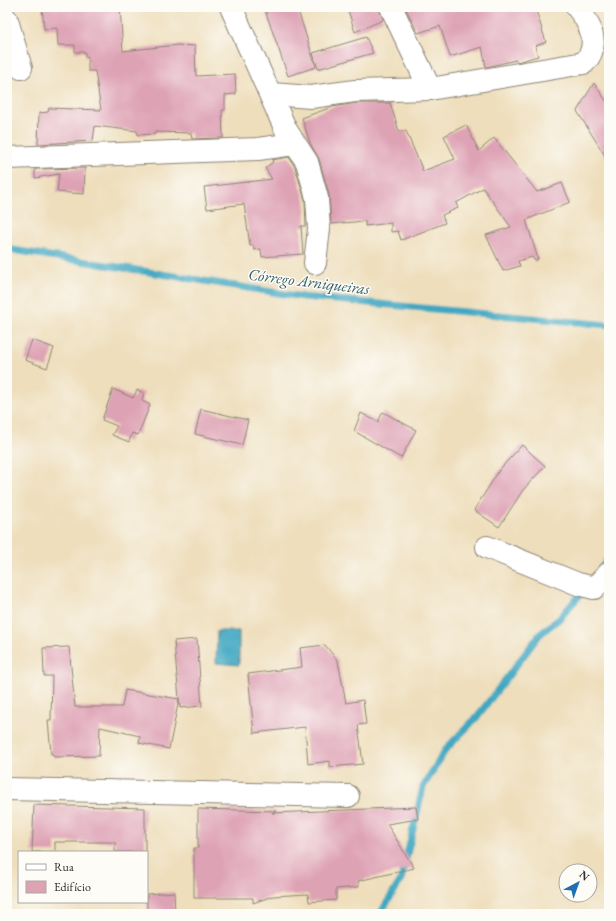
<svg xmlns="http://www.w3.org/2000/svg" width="616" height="921" font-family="'EB Garamond',serif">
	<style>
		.water { fill: #41a7c1; stroke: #366976 }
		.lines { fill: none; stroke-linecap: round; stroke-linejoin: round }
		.stream { stroke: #41a7c1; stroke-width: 7 }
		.building { fill: #dea2b5 }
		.minor-casing { stroke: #8c8474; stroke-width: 24 }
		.minor { stroke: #fff; stroke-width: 22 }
		.labels { text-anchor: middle; stroke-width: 3; stroke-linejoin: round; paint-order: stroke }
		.water-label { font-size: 16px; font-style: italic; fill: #345d67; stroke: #fdfcf7 }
	</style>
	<rect width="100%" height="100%" fill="#fdfcf7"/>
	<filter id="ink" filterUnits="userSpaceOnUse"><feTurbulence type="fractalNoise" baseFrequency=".025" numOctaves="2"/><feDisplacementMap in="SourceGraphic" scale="8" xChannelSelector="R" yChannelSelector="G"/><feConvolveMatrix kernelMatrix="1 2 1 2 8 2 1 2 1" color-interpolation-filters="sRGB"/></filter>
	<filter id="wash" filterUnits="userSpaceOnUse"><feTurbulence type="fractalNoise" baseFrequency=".012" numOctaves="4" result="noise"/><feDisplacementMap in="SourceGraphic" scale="16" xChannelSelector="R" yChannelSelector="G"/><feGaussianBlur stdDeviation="0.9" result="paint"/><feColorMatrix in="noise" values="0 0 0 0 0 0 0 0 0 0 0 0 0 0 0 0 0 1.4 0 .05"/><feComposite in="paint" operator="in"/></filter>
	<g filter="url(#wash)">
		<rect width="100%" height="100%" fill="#eedebc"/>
		<polygon class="water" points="217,631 239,631 239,665 216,663"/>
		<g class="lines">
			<g class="stream">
				<polyline points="7,249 303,297 609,325"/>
				<polyline points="600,570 609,558"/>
				<polyline points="380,914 401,880 423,787 446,749 477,717 540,634 559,619 585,589"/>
			</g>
		</g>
		<g id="blocks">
			<g class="building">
				<polygon points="42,7 120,7 123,51 177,45 195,46 196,76 235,74 236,94 225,95 225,110 222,110 223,138 192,139 191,133 155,132 155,134 138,135 137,131 95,126 93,141 38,144 39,113 48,112 49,108 101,110 95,71 88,71 88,57 85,57 85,52 75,52 75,45 58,45 57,28 44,29"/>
				<polygon points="264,7 297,7 316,67 288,76"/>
				<polygon points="347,7 379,7 383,20 355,32"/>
				<polygon points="405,7 535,7 546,42 535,46 538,56 517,62 516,60 486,67 482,47 450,57 440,26 418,33"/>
				<polygon points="366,37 373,53 318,69 313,53"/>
				<polygon points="594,83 609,105 609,162 577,111"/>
				<polygon points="356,103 390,103 399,131 406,131 423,171 455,159 444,136 466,125 479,151 494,138 537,192 562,183 570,202 526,220 538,259 535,261 532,257 518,261 520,266 503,271 486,235 511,227 483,188 456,203 458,208 442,215 445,223 401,240 398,231 391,232 391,223 365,226 365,221 331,224 329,195 319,159 310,143 302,118 332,107"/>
				<polygon points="289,157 295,167 305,200 306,226 301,226 303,254 262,257 261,249 254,250 253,245 250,246 244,204 207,209 204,187 272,179 265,168 273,162 272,160"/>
				<polygon points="85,168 84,194 57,192 59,174 35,178 35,169"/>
				<polygon points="32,340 54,348 47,368 25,360"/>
				<polygon points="113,389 133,398 137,390 144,393 142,401 150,405 138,435 132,433 129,442 112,435 117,426 102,420"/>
				<polygon points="201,409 248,420 242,445 195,434"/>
				<polygon points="383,412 416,430 401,458 354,431 361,413 378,422"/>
				<polygon points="522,445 545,466 523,490 499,527 474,510 500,469"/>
				<polygon points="197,639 202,706 180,708 179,699 169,749 139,743 140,736 100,727 99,756 54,757 53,754 51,754 48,720 51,720 52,676 44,676 43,648 69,647 75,707 122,707 125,690 179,699 174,641"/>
				<polygon points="325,645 338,661 346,703 363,700 366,724 358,725 363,764 330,767 330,761 308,764 305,727 254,733 248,674 302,667 300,648"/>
				<polygon points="34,805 145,808 145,852 115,852 115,842 55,842 55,852 32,852"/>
				<polygon points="416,807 418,819 387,824 414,868 358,881 359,887 336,889 336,900 309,902 308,894 273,896 253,903 253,898 194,898 194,848 198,848 198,809 276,811 272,813"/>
				<polygon points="174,892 175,914 147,914 147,894"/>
			</g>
		</g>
	</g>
	<g filter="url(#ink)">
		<use href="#blocks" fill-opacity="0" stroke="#8c8474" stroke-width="1"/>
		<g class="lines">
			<g class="minor-casing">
				<g id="minor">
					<polyline points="231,7 286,130 307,162 317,198 319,229 315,263"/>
					<polyline points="391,7 430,89"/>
					<polyline points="7,20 21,68"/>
					<path d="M271,94L311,97L355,91L430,89L584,63C601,46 590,23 577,7"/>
					<polyline points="7,158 258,149 294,144"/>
					<polyline points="487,547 578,584 594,588 609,573"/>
					<polyline points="7,789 348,796"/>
				</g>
			</g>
			<use href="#minor" class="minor"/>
		</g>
	</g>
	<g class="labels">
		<g class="water-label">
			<text transform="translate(309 281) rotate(7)" y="6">Córrego Arniqueiras</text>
		</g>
	</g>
	<rect width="616" height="921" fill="none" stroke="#fdfcf7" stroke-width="24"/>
	<rect x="18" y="851" width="130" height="52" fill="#fdfcf7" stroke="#a9a8a5"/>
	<rect x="26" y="864" width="20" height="6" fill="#ffffff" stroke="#a9a8a5"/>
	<text x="54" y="871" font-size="12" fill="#2b2b2b">Rua</text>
	<rect x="26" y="881" width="20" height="12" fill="#dea2b5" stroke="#a9a8a5"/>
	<text x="54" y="891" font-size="12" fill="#2b2b2b">Edifício</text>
	<g transform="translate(578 883) rotate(41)"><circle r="19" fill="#fdfcf7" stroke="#a9a8a5"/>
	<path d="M0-3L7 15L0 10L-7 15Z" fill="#1f6fb2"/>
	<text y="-6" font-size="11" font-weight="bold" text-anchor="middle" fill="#2b2b2b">N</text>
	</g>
</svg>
